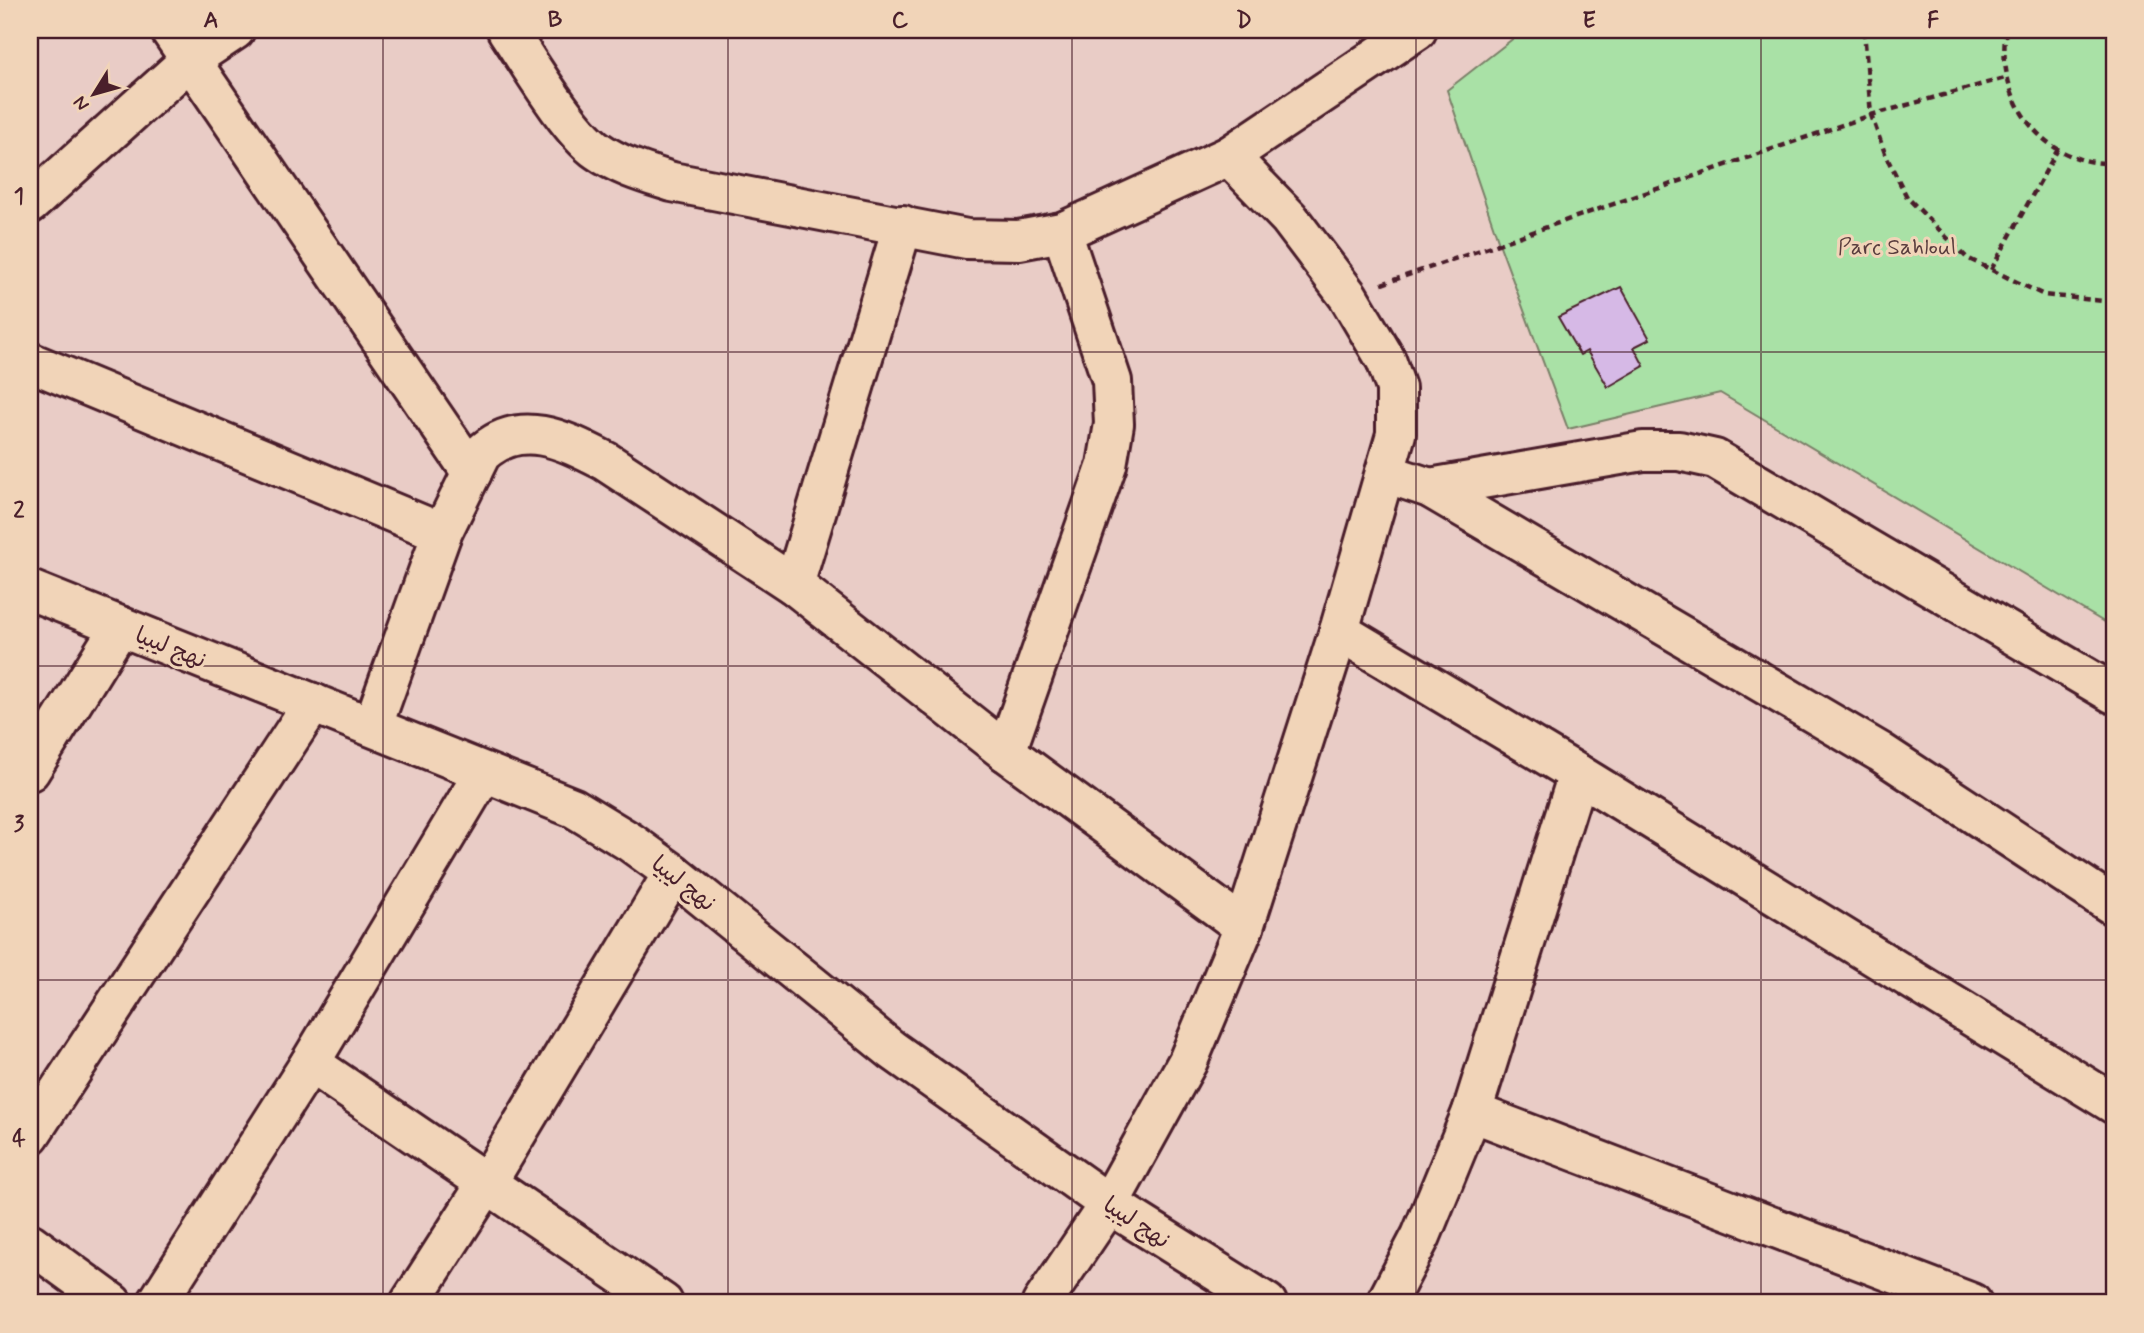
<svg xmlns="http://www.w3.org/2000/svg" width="2144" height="1333" font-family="Mynerve,'Playpen Sans Arabic',sans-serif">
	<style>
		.green { fill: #a9e1a6; stroke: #7a8068; stroke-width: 2 }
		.building { fill: #d6b9e6; stroke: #4a1f2b; stroke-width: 2 }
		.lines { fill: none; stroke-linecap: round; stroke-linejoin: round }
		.minor-casing { stroke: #4a1f2b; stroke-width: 44 }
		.path { stroke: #4a1f2b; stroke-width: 4.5; stroke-dasharray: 7 5; stroke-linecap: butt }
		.minor { stroke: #f1d4b8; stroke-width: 38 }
		.grid { fill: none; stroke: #4a1f2b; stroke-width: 2; stroke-opacity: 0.55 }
		.labels { text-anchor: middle; stroke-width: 6; stroke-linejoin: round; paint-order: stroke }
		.park-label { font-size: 23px; fill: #583c3d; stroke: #f1d4b8 }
		.street-label { font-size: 23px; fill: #4a1f2b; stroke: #f1d4b8 }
		.neatline { fill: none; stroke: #4a1f2b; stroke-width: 2.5 }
		.grid-label { font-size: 23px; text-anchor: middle; font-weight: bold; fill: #4a1f2b }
	</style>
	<rect width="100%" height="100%" fill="#e9ccc6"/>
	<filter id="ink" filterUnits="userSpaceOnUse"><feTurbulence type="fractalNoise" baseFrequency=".0143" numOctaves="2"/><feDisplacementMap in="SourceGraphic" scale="14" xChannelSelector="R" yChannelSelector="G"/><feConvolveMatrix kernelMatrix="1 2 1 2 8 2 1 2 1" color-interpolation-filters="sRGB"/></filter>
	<g filter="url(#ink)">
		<polygon class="green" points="1524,30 2114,30 2114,628 1720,393 1568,429 1499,243 1447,90"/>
		<polygon class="building" points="1621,287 1650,339 1634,347 1644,366 1608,387 1587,351 1580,355 1558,317"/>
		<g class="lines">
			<g class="minor-casing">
				<g id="minor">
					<polyline points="170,30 472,473"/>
					<path d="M507,30C528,61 568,130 598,151C619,166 647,174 672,182L967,239L1019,240L1062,232L1229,156L1417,30"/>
					<polyline points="30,204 190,60 235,30"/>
					<polyline points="30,362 442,533 373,725"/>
					<polyline points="1385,473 1430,488 1880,752 2114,906"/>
					<polyline points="1430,488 1643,451 1679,451 1715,459 2114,694"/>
					<path d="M442,533L481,454C520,417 564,440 605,461L794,585L1006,752L1244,927"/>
					<polyline points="794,585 903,225"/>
					<polyline points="30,590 574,808 630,842 673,873 892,1050 1109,1204 1267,1303"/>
					<polyline points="1339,631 1578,774 2114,1104"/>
					<polyline points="1006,752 1107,465 1114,424 1112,381 1062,232"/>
					<polyline points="30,771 120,626"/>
					<polyline points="310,1063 663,1303"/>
					<polyline points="1472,1112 1972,1303"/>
					<polyline points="30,1135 313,703"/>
					<polyline points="30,1243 112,1303"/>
					<polyline points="157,1303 310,1063 483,774"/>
					<polyline points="410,1303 487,1183 673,873"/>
					<polyline points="1042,1303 1109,1204 1188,1061 1244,927 1339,631 1396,434 1396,388 1386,360 1348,296 1289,218 1229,156"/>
					<polyline points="1386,1303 1421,1236 1472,1112 1578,774"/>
				</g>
			</g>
			<g class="path">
				<polyline points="1864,30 1871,115 1886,156 1907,197 1967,258 2044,295 2114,302"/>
				<path d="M2006,30C1995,97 2041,166 2114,163"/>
				<polyline points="1991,270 2058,149"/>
				<polyline points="1382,284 1871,115 2005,78"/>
			</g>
			<use href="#minor" class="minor"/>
		</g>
	</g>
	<path class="grid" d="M383,30V1303M728,30V1303M1072,30V1303M1416,30V1303M1761,30V1303M30,352H2114M30,666H2114M30,980H2114"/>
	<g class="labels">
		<g class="park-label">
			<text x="1897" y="254">Parc Sahloul</text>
		</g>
		<g class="street-label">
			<text transform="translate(171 647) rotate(22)" y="8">نهج ليبيا</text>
			<text transform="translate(684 883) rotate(38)" y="8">نهج ليبيا</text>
			<text transform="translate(1137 1222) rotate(33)" y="8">نهج ليبيا</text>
		</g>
	</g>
	<rect width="2144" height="1333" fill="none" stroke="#f1d4b8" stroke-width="77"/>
	<g transform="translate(94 94) rotate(233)" stroke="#f1d4b8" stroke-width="5" paint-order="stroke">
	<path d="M0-5L12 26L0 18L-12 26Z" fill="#4a1f2b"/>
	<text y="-10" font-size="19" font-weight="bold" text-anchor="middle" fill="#4a1f2b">N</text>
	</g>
	<rect x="38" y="38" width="2068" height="1256" class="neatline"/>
	<g class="grid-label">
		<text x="211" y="27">A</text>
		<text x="555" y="27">B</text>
		<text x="900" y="27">C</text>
		<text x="1244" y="27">D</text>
		<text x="1589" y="27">E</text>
		<text x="1933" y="27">F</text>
		<text x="19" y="203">1</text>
		<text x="19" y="517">2</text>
		<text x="19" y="831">3</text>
		<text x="19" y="1145">4</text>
	</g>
</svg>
